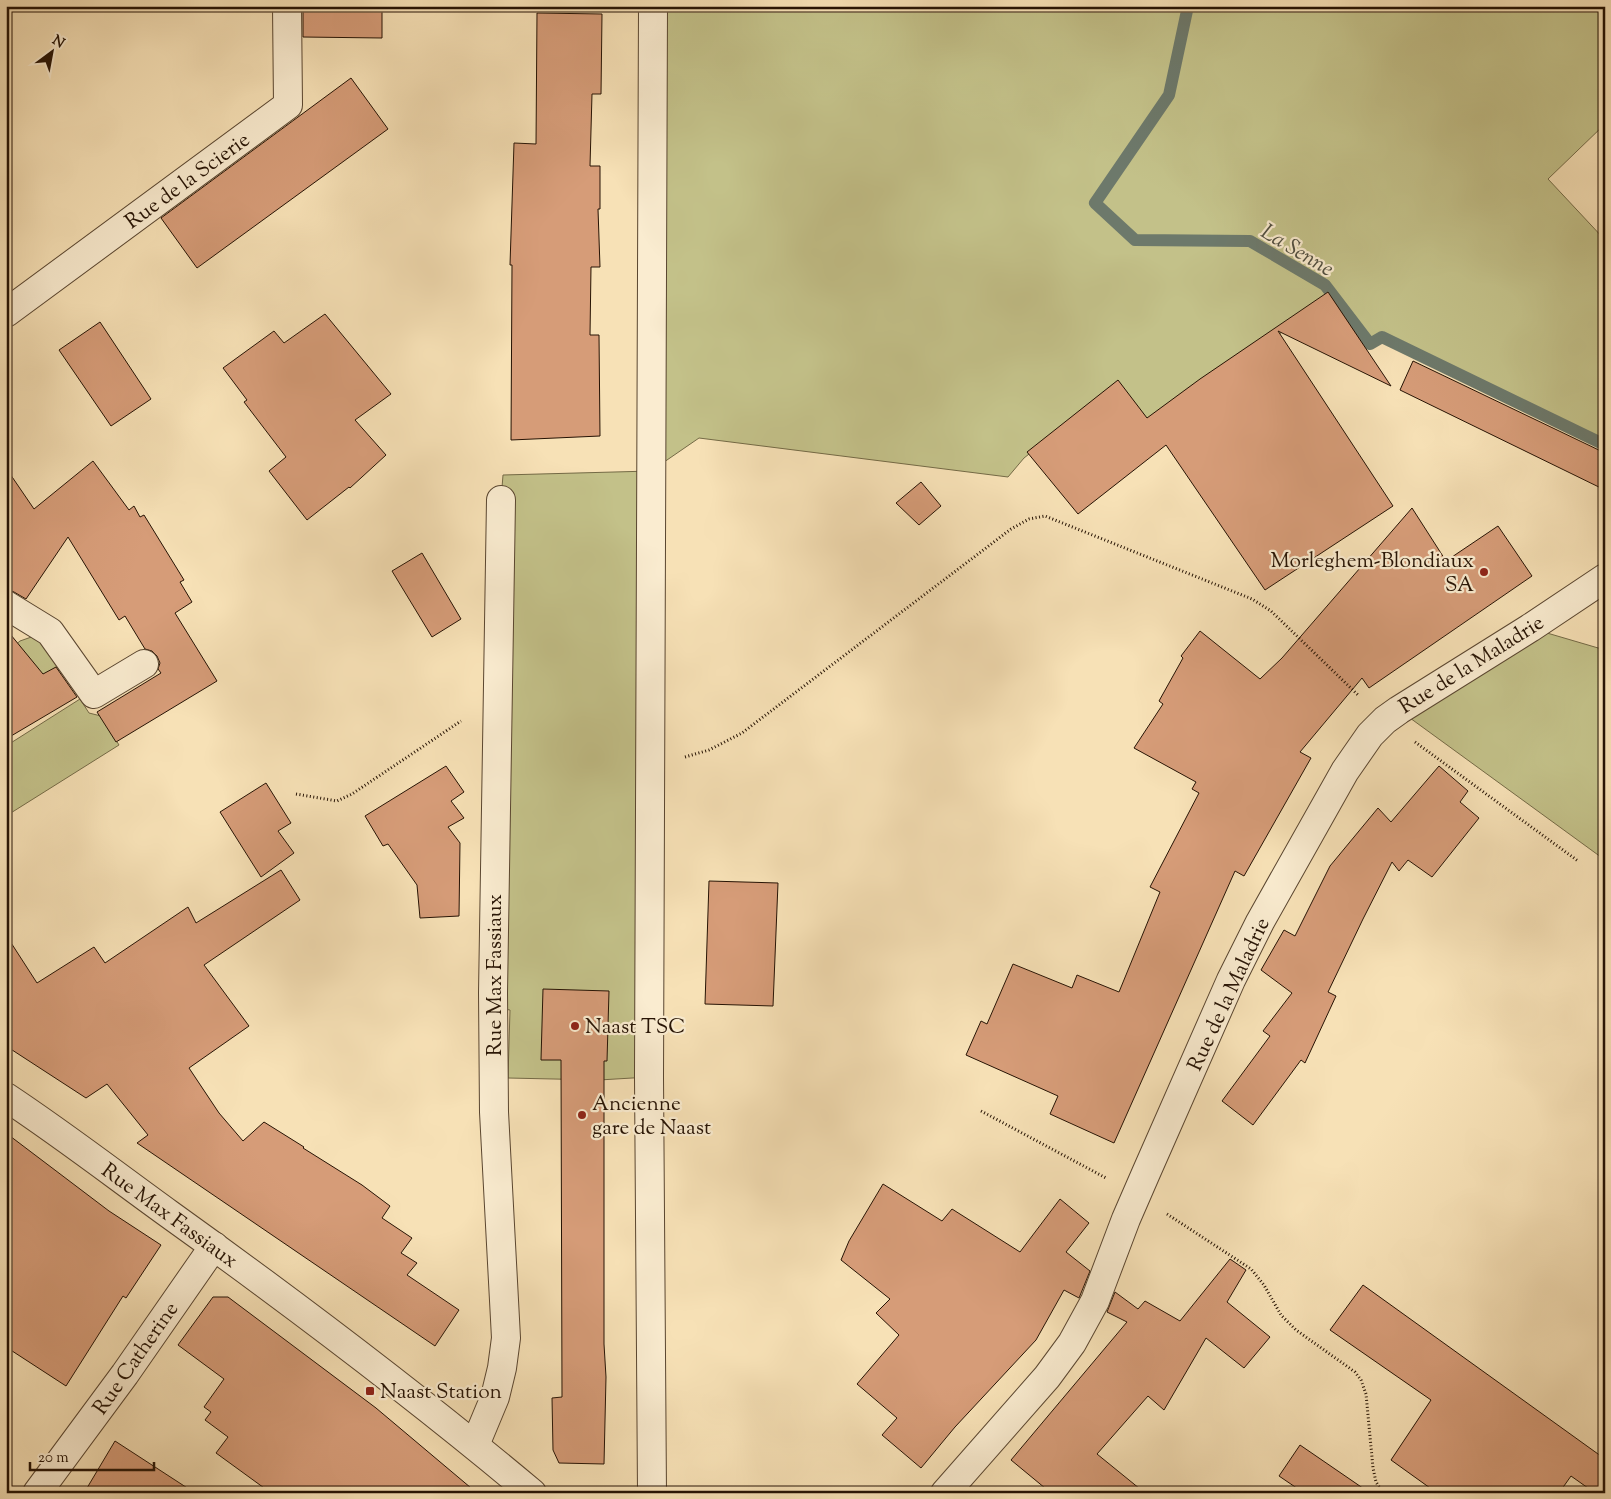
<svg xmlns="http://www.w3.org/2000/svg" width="1611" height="1499" font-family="'Sorts Mill Goudy',serif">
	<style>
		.green { fill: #c3c189; stroke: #746a46 }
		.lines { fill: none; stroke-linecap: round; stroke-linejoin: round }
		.stream { stroke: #6d796b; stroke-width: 12 }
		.building { fill: #d69c78; stroke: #261304 }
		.minor-casing { stroke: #5a4630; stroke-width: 30 }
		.tertiary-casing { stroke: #5a4630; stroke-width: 30 }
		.path { stroke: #261304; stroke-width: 3; stroke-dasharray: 1 2.5; stroke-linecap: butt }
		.minor { stroke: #faecd0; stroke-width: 28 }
		.tertiary { stroke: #faecd0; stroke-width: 28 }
		.poi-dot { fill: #8f2418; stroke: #faecd0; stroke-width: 2 }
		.labels { text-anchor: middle; stroke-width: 4.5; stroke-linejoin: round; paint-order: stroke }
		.street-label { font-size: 21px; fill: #261304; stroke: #faecd0 }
		.poi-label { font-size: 21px; fill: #261304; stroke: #faecd0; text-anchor: start }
		.water-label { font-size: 22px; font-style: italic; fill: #504e40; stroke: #faecd0 }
	</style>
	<rect width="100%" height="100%" fill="#f7e1b6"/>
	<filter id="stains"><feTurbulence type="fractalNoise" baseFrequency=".004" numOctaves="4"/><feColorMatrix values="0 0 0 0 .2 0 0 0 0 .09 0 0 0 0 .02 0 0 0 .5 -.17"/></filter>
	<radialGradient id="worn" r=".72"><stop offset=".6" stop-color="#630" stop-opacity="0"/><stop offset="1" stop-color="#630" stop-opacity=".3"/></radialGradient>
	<g class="green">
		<polygon points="653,6 1605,6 1605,124 1548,179 1605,240 1605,445 1382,338 1370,344 1334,296 1150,424 1113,388 1024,458 1008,477 699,438 651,471 649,1077 599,1080 508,1078 510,1010 493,1007 501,500 503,475 651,471"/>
		<polygon points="1530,628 1605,650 1605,860 1399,710"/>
		<polygon points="37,635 60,668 6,702 6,653 20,641"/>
		<polygon points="80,699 89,713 101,716 119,745 6,816 6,746"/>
	</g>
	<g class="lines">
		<polyline class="stream" points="1188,6 1169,95 1095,203 1135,240 1250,241 1325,285 1370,344 1382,337 1605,445"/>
	</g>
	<g class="building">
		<polygon points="303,6 382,6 382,38 303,37"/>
		<polygon points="537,13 602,14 601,94 592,94 590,166 600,166 600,209 598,209 600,267 591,267 590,335 599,335 600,436 511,440 512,265 510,265 514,143 536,144"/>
		<polygon points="351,78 388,129 197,268 161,218"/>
		<polygon points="1328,292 1391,386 1278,331 1393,506 1265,590 1166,445 1078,514 1027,452 1118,380 1147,418 1200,379"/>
		<polygon points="325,314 391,394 355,420 386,455 350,488 349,487 307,520 269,471 286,457 244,402 247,400 223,368 274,331 284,343"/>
		<polygon points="100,322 151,399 111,426 59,350"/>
		<polygon points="1413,361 1605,453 1605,490 1400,390"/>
		<polygon points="93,461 129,510 134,506 140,517 144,515 184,580 180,582 192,602 175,613 217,681 116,742 97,712 161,673 158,669 160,663 157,656 152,651 145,649 125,616 119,620 68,537 26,599 14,592 6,589 6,468 34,509"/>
		<polygon points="921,482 941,506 919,525 896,503"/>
		<polygon points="1412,508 1446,561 1498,526 1532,576 1369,688 1362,678 1300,752 1311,758 1244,876 1235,871 1114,1143 1050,1114 1058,1096 966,1055 981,1021 987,1024 1013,964 1072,988 1077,975 1119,992 1160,892 1150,887 1199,793 1192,789 1196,782 1134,748 1163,704 1159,701 1183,658 1181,656 1200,631 1260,679 1282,658"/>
		<polygon points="422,553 461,619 432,637 392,571"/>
		<polygon points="6,629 43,674 56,667 77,697 6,739"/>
		<polygon points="446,766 464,792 451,801 464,818 448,827 460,843 459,916 420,918 417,885 388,844 383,846 365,816"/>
		<polygon points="1439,766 1468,791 1460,802 1479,818 1432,877 1408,860 1399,871 1392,862 1363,919 1328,992 1336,996 1305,1063 1301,1060 1253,1125 1222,1101 1270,1036 1263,1031 1292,993 1261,970 1284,930 1295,936 1330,866 1378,808 1391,822"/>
		<polygon points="266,783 291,823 278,831 294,853 261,877 220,812"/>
		<polygon points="281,870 300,900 204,965 249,1026 189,1068 219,1113 243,1141 264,1122 304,1147 303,1148 362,1185 390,1206 382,1218 412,1238 401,1253 417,1263 407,1275 459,1310 435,1346 137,1143 148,1135 107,1084 86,1098 6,1046 6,935 37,983 94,947 105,963 188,907 196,923"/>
		<polygon points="709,881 778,883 773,1006 705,1004"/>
		<polygon points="543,989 609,991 607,1061 604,1061 604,1344 606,1377 604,1464 559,1463 553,1450 552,1398 562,1397 561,1060 541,1060"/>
		<polygon points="6,1133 109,1211 161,1245 126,1298 123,1296 66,1386 6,1347"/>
		<polygon points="883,1184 942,1221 952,1209 1020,1252 1060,1199 1089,1223 1066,1252 1090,1271 1079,1298 1064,1290 1036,1340 955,1427 921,1468 882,1435 897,1418 857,1384 899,1335 876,1313 890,1299 841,1260 849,1241"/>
		<polygon points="1230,1259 1246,1270 1227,1302 1270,1337 1244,1368 1206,1338 1164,1410 1148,1396 1097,1454 1145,1493 1051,1493 1011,1460 1127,1322 1107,1312 1115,1292 1138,1309 1145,1301 1180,1321"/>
		<polygon points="1363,1285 1605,1459 1605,1493 1595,1493 1571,1476 1559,1493 1437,1493 1391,1460 1431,1400 1330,1330"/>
		<polygon points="213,1297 228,1297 376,1408 477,1493 271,1493 216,1453 228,1437 205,1420 211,1412 204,1407 224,1379 178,1345"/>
		<polygon points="115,1441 195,1493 84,1493"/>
		<polygon points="1300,1445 1370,1493 1304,1493 1279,1476"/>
	</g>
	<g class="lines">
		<g class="minor-casing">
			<g id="minor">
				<polyline points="6,313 288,105 287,6"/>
				<polyline points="6,605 50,632 94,694 144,664"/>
				<polyline points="475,1445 495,1397 502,1368 506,1338 494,1112 493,993 501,500"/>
				<polyline points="37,1493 125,1374 214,1246"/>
				<polyline points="652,1493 649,1077 653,6"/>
				<polyline points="945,1493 1047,1377 1072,1343 1095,1301 1126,1219 1146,1173 1231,980 1260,922 1345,771 1370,735 1385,720 1399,710 1530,628 1605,578"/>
			</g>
		</g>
		<g class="tertiary-casing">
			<path id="tertiary" d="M6,1097C62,1134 115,1175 169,1214C293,1303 415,1395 532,1493"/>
		</g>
		<g class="path">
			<polyline points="1415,742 1578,861"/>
			<polyline points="685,757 709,750 742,733 1011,529 1029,519 1045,516 1252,599 1271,611 1358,695"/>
			<polyline points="296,794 337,801 352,794 461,721"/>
			<polyline points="981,1111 1106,1178"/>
			<polyline points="1167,1214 1251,1269 1264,1285 1281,1315 1296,1330 1355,1372 1361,1380 1366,1394 1373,1468 1376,1482 1383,1493"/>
		</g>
		<use href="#minor" class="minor"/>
		<use href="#tertiary" class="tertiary"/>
	</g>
	<g class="poi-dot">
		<circle cx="1484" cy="572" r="5"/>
		<circle cx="575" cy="1026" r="5"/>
		<circle cx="582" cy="1115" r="5"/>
		<rect x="365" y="1386" width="10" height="10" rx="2.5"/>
	</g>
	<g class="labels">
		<g class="street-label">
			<text transform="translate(187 180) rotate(-36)" y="7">Rue de la Scierie</text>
			<text transform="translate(1471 664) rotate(-32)" y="7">Rue de la Maladrie</text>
			<text transform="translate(494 975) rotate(-90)" y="7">Rue Max Fassiaux</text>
			<text transform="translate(1228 994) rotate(-65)" y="7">Rue de la Maladrie</text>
			<text transform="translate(170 1215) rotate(36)" y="7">Rue Max Fassiaux</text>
			<text transform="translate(135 1358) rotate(-55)" y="7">Rue Catherine</text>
		</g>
		<g class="poi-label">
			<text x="1474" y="567" text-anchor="end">Morleghem-Blondiaux<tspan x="1474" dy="24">SA</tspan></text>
			<text x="585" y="1033">Naast TSC</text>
			<text x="592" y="1110">Ancienne<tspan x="592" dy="24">gare de Naast</tspan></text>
			<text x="380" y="1398">Naast Station</text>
		</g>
		<g class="water-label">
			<text transform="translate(1298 249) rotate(31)" y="8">La Senne</text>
		</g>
	</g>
	<rect width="1611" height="1499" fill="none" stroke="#f7e1b6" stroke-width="25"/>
	<rect x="8" y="8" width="1596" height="1484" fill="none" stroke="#261304" stroke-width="2.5"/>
	<rect x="12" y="12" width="1586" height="1474" fill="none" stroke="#261304"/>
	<g transform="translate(52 52) rotate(32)" stroke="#faecd0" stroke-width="4" paint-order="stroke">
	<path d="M0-4L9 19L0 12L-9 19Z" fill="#261304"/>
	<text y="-8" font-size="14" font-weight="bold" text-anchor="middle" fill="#261304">N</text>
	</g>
	<path d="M30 1462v8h124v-8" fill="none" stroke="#261304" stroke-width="2.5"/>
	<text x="38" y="1462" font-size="15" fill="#261304" stroke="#faecd0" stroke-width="4" paint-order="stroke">20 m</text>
	<rect width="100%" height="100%" filter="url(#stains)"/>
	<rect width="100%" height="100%" fill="url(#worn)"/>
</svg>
